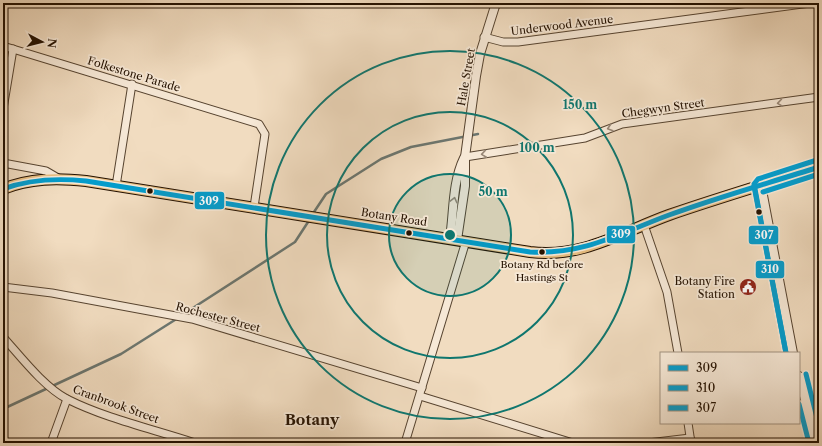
<svg xmlns="http://www.w3.org/2000/svg" width="822" height="446" font-family="'Libre Caslon Text',serif">
	<style>
		.lines { fill: none; stroke-linecap: round; stroke-linejoin: round }
		.stream { stroke: #6c766f; stroke-width: 2.5 }
		.minor-casing { stroke: #574430; stroke-width: 9 }
		.tertiary-casing { stroke: #574430; stroke-width: 10 }
		.primary-casing { stroke: #241100; stroke-width: 12 }
		.minor { stroke: #f6e8d6; stroke-width: 7 }
		.tertiary { stroke: #f6e8d6; stroke-width: 8 }
		.primary { stroke: #e8be80; stroke-width: 10 }
		.bus-1-casing { stroke: #f6e8d6; stroke-width: 8 }
		.bus-2-casing { stroke: #f6e8d6; stroke-width: 8 }
		.bus-3-casing { stroke: #f6e8d6; stroke-width: 8 }
		.bus-1 { stroke: #059ccb; stroke-width: 5 }
		.bus-2 { stroke: #059ccb; stroke-width: 5 }
		.bus-3 { stroke: #059ccb; stroke-width: 5 }
		.oneway { stroke: #988776 }
		.ring { fill: none; stroke: #0f766e; stroke-width: 2 }
		.bus-dot { fill: #241100; stroke: #f6e8d6; stroke-width: 1.5 }
		.labels { text-anchor: middle; stroke-width: 3.5; stroke-linejoin: round; paint-order: stroke }
		.bus-label { font-size: 10px; fill: #241100; stroke: #f6e8d6 }
		.street-label { font-size: 11px; fill: #241100; stroke: #f6e8d6 }
		.poi-label { font-size: 11px; fill: #241100; stroke: #f6e8d6; text-anchor: end }
		.district-label { font-size: 15px; font-weight: bold; fill: #241100; stroke: #f6e8d6 }
		.centre { fill: #0f766e; stroke: #f6e8d6; stroke-width: 2 }
		.ring-label { font-size: 12px; text-anchor: middle; font-weight: bold; fill: #0f766e; stroke: #f6e8d6; stroke-width: 3.5; stroke-linejoin: round; paint-order: stroke }
		.line-badge { stroke: #f6e8d6; stroke-width: 1.5 }
		.badge-label { font-size: 11px; text-anchor: middle; font-weight: bold; fill: #fff }
	</style>
	<rect width="100%" height="100%" fill="#f1dcc0"/>
	<filter id="stains"><feTurbulence type="fractalNoise" baseFrequency=".005" numOctaves="4"/><feColorMatrix values="0 0 0 0 .2 0 0 0 0 .09 0 0 0 0 .02 0 0 0 .5 -.17"/></filter>
	<radialGradient id="worn" r=".72"><stop offset=".6" stop-color="#630" stop-opacity="0"/><stop offset="1" stop-color="#630" stop-opacity=".3"/></radialGradient>
	<g class="lines">
		<g class="stream">
			<polyline points="312,215 326,194 381,159 411,147 478,134"/>
			<polyline points="182,315 295,242 310,219"/>
			<polyline points="3,409 121,354 178,318"/>
		</g>
		<g class="minor-casing">
			<g id="minor">
				<polyline points="484,37 503,42 518,42 810,3"/>
				<polyline points="3,46 259,124 265,134 254,207"/>
				<polyline points="3,109 13,49"/>
				<polyline points="465,157 585,138 622,124 819,97"/>
				<polyline points="3,163 46,171 58,178"/>
				<polyline points="116,186 132,84"/>
				<polyline points="644,225 667,292 678,353"/>
				<polyline points="3,287 52,293 192,319 422,388"/>
				<path d="M3,337C21,357 44,387 67,399C107,419 153,429 195,443"/>
				<polyline points="420,396 573,443"/>
				<polyline points="688,423 691,443"/>
				<polyline points="51,443 67,399"/>
				<polyline points="405,443 466,241"/>
				<polyline points="648,443 690,438"/>
			</g>
		</g>
		<g class="tertiary-casing">
			<g id="tertiary">
				<polyline points="761,185 793,353"/>
				<path d="M450,238C454,212 452,183 464,158"/>
				<polyline points="457,240 465,186 465,157 476,76 480,54 496,3"/>
				<polyline points="799,376 816,443"/>
			</g>
		</g>
		<g class="primary-casing">
			<path id="primary" d="M3,189C30,178 57,178 86,181L530,252C581,259 622,232 669,215C718,198 769,183 819,167"/>
		</g>
		<use href="#minor" class="minor"/>
		<use href="#tertiary" class="tertiary"/>
		<use href="#primary" class="primary"/>
		<g class="bus-1-casing">
			<path id="bus-1" d="M3,189C30,179 57,178 86,181L530,252C585,255 620,233 669,215C718,197 769,183 819,167"/>
		</g>
		<g class="bus-2-casing">
			<g id="bus-2">
				<polyline points="754,186 786,353"/>
				<polyline points="763,192 819,174"/>
				<polyline points="799,404 809,443"/>
			</g>
		</g>
		<g class="bus-3-casing">
			<g id="bus-3">
				<polyline points="786,353 754,184 758,179 817,160"/>
				<polyline points="806,374 819,426"/>
			</g>
		</g>
		<use href="#bus-1" class="bus-1"/>
		<use href="#bus-2" class="bus-2"/>
		<use href="#bus-3" class="bus-3"/>
	</g>
	<defs><path id="oneway-chevron" d="M-2-3.5L2.5 0L-2 3.5" fill="none" stroke-width="1.6" stroke-linecap="round" stroke-linejoin="round"/></defs>
	<g class="oneway">
		<use href="#oneway-chevron" transform="translate(780 103) rotate(172)"/>
		<use href="#oneway-chevron" transform="translate(610 128) rotate(163)"/>
		<use href="#oneway-chevron" transform="translate(484 154) rotate(172)"/>
		<use href="#oneway-chevron" transform="translate(454 200) rotate(-76)"/>
	</g>
	<circle cx="450" cy="235" r="61" fill="#0f766e" fill-opacity=".12"/>
	<g class="ring">
		<circle cx="450" cy="235" r="61"/>
		<circle cx="450" cy="235" r="123"/>
		<circle cx="450" cy="235" r="184"/>
	</g>
	<defs>
		<g id="civic-disc" transform="scale(0.9)"><circle r="9.5" fill="#8f2418" stroke="#f6e8d6"/><path d="M-.6-6.5H3V-4.5H.6V-3L4-1V1h2V6H-6V1h2V-1L-.6-3ZM-1.2 2.5V6h2.4V2.5Z" fill="#fff"/></g>
	</defs>
	<g fill-rule="evenodd">
		<use href="#civic-disc" x="748" y="287"/>
	</g>
	<g class="bus-dot">
		<circle cx="150" cy="191" r="3.5"/>
		<circle cx="759" cy="212" r="3.5"/>
		<circle cx="409" cy="233" r="3.5"/>
		<circle cx="542" cy="252" r="3.5"/>
	</g>
	<g class="labels">
		<g class="bus-label">
			<text x="542" y="268">Botany Rd before<tspan x="542" dy="13">Hastings St</tspan></text>
		</g>
		<g class="street-label">
			<text transform="translate(562 25) rotate(-7)" y="4">Underwood Avenue</text>
			<text transform="translate(134 74) rotate(17)" y="4">Folkestone Parade</text>
			<text transform="translate(466 77) rotate(-80)" y="4">Hale Street</text>
			<text transform="translate(663 108) rotate(-8)" y="4">Chegwyn Street</text>
			<text transform="translate(394 217) rotate(9)" y="4">Botany Road</text>
			<text transform="translate(218 317) rotate(15)" y="4">Rochester Street</text>
			<text transform="translate(116 404) rotate(20)" y="4">Cranbrook Street</text>
		</g>
		<g class="poi-label">
			<text x="735" y="285">Botany Fire<tspan x="735" dy="13">Station</tspan></text>
		</g>
		<g class="district-label">
			<text x="312" y="425">Botany</text>
		</g>
	</g>
	<circle cx="450" cy="235" r="6" class="centre"/>
	<g class="ring-label">
		<text x="580" y="109">150 m</text>
		<text x="537" y="152">100 m</text>
		<text x="493" y="196">50 m</text>
	</g>
	<g class="line-badge">
		<rect x="194" y="191" width="31" height="19" rx="4" fill="#059ccb"/>
		<rect x="606" y="225" width="30" height="19" rx="4" fill="#059ccb"/>
		<rect x="748" y="225" width="31" height="20" rx="4" fill="#059ccb"/>
		<rect x="755" y="260" width="30" height="19" rx="4" fill="#059ccb"/>
	</g>
	<g class="badge-label">
		<text x="209" y="205">309</text>
		<text x="621" y="238">309</text>
		<text x="764" y="239">307</text>
		<text x="770" y="273">310</text>
	</g>
	<rect width="822" height="446" fill="none" stroke="#f1dcc0" stroke-width="16"/>
	<rect x="4" y="4" width="814" height="438" fill="none" stroke="#241100" stroke-width="2"/>
	<rect x="8" y="8" width="806" height="430" fill="none" stroke="#241100"/>
	<rect x="660" y="352" width="140" height="72" fill="#f6e8d6" stroke="#a29280"/>
	<rect x="668" y="365" width="20" height="6" fill="#059ccb" stroke="#a29280"/>
	<text x="696" y="372" font-size="12" fill="#241100">309</text>
	<rect x="668" y="385" width="20" height="6" fill="#059ccb" stroke="#a29280"/>
	<text x="696" y="392" font-size="12" fill="#241100">310</text>
	<rect x="668" y="405" width="20" height="6" fill="#059ccb" stroke="#a29280"/>
	<text x="696" y="412" font-size="12" fill="#241100">307</text>
	<g transform="translate(42 42) rotate(97)" stroke="#f6e8d6" stroke-width="3" paint-order="stroke">
	<path d="M0-3L7 15L0 10L-7 15Z" fill="#241100"/>
	<text y="-6" font-size="11" font-weight="bold" text-anchor="middle" fill="#241100">N</text>
	</g>
	<rect width="100%" height="100%" filter="url(#stains)"/>
	<rect width="100%" height="100%" fill="url(#worn)"/>
</svg>
